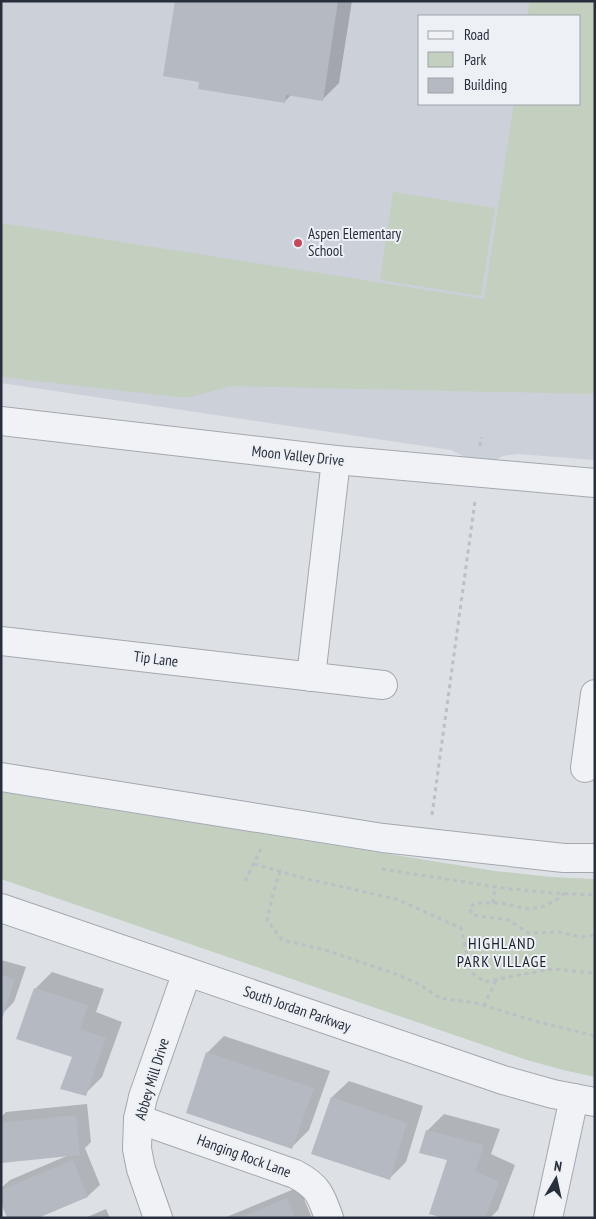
<svg xmlns="http://www.w3.org/2000/svg" width="596" height="1219" font-family="'PT Sans Narrow',sans-serif">
	<style>
		.built { fill: #ccd0d8; fill-rule: evenodd }
		.green { fill: #c3cfbf }
		.shadow { fill: #0003 }
		.building { fill: #b5bac2 }
		.lines { fill: none; stroke-linecap: round; stroke-linejoin: round }
		.minor-casing { stroke: #a3a8b0; stroke-width: 30 }
		.path { stroke: #bcbfc5; stroke-width: 3; stroke-dasharray: 4 4; stroke-linecap: butt }
		.minor { stroke: #f0f2f5; stroke-width: 28 }
		.poi-dot { fill: #c44a5e; stroke: #edf0f4; stroke-width: 2 }
		.labels { text-anchor: middle; stroke-width: 4; stroke-linejoin: round; paint-order: stroke }
		.poi-label { font-size: 15px; fill: #282f3c; stroke: #edf0f4; text-anchor: start }
		.street-label { font-size: 15px; fill: #282f3c; stroke: #edf0f4 }
		.neighbourhood-label { font-size: 16px; letter-spacing: 1px; fill: #1a212c; stroke: #edf0f4 }
	</style>
	<rect width="100%" height="100%" fill="#dde1e6"/>
	<path class="built" d="M1,1H595V460L518,454L503,456L496,460L489,461L467,458L451,450L1,383ZM420,16H580V104H420Z"/>
	<g class="green">
		<polygon points="530,1 595,1 595,394 231,386 190,397 179,397 1,377 1,223 484,299 514,104 580,104 580,16 527,16"/>
		<polygon points="393,192 495,208 481,296 380,280"/>
		<polygon points="1,792 495,871 552,877 595,879 595,1077 563,1070 527,1060 1,879"/>
	</g>
	<g class="shadow">
		<polygon points="176,1 352,1 339,83 322,100 291,95 285,101 200,81"/>
		<polygon points="1,960 26,967 14,1002 2,1014 1,1014"/>
		<polygon points="52,972 104,989 96,1012 122,1022 102,1077 85,1094 74,1056 18,1038 36,988"/>
		<polygon points="224,1036 330,1071 309,1130 292,1147 207,1053"/>
		<polygon points="349,1081 423,1106 406,1162 389,1179 313,1153 332,1097"/>
		<polygon points="87,1104 91,1142 85,1148 100,1185 88,1196 1,1200 1,1188 10,1180 69,1155 1,1162 1,1117 6,1112"/>
		<polygon points="444,1114 500,1129 491,1154 515,1165 498,1210 490,1218 447,1218 449,1159 427,1131"/>
		<polygon points="299,1187 312,1218 224,1218"/>
		<polygon points="106,1209 110,1218 85,1218"/>
	</g>
	<g class="building">
		<polygon points="175,1 338,1 323,101 286,95 285,103 198,89 199,82 163,76"/>
		<polygon points="1,975 15,979 2,1019 1,1018"/>
		<polygon points="34,988 88,1005 80,1029 106,1038 86,1096 60,1089 72,1057 16,1039"/>
		<polygon points="206,1052 314,1088 292,1149 186,1113"/>
		<polygon points="331,1097 407,1123 390,1180 311,1154"/>
		<polygon points="76,1115 80,1155 1,1163 1,1123"/>
		<polygon points="426,1130 484,1145 475,1171 499,1182 485,1218 443,1218 429,1214 447,1160 419,1153"/>
		<polygon points="73,1160 88,1197 38,1218 7,1218 1,1203 1,1190"/>
		<polygon points="287,1198 295,1218 239,1218"/>
	</g>
	<g class="lines">
		<g class="minor-casing">
			<g id="minor">
				<polyline points="1,421 336,460 595,483"/>
				<polyline points="1,641 383,685"/>
				<polyline points="311,677 336,460"/>
				<polyline points="585,768 595,694"/>
				<polyline points="1,777 383,838 564,858 595,858"/>
				<polyline points="1,908 503,1080 553,1094 595,1102"/>
				<path d="M138,1119L295,1174C318,1186 321,1195 329,1218"/>
				<polyline points="158,1218 141,1169 137,1149 138,1119 143,1097 187,972"/>
				<polyline points="548,1218 574,1098"/>
			</g>
		</g>
		<g class="path">
			<polyline points="480,446 481,437"/>
			<polyline points="432,815 475,501"/>
			<polyline points="254,864 303,878 396,899 461,928 467,955 472,973 485,982 508,977 553,969 595,973"/>
			<polyline points="382,869 503,888 553,893 595,895"/>
			<polyline points="280,871 273,894 267,920 282,940 325,950 396,974 417,983 440,998 476,1003 535,1021 595,1036"/>
			<polyline points="245,881 261,849"/>
			<polyline points="565,893 556,900 542,907 528,909 501,903 475,903 469,908 473,915 509,920 528,933 559,932 581,937 595,935"/>
			<polyline points="493,903 495,886"/>
			<polyline points="484,1006 496,980"/>
		</g>
		<use href="#minor" class="minor"/>
	</g>
	<circle class="poi-dot" cx="298" cy="243" r="5"/>
	<g class="labels">
		<g class="poi-label">
			<text x="308" y="239">Aspen Elementary<tspan x="308" dy="17">School</tspan></text>
		</g>
		<g class="street-label">
			<text transform="translate(298 456) rotate(6)" y="5">Moon Valley Drive</text>
			<text transform="translate(156 659) rotate(7)" y="5">Tip Lane</text>
			<text transform="translate(297 1009) rotate(19)" y="5">South Jordan Parkway</text>
			<text transform="translate(152 1079) rotate(-73)" y="5">Abbey Mill Drive</text>
			<text transform="translate(244 1156) rotate(20)" y="5">Hanging Rock Lane</text>
		</g>
		<g class="neighbourhood-label">
			<text x="502" y="949">HIGHLAND<tspan x="502" dy="18">PARK VILLAGE</tspan></text>
		</g>
	</g>
	<rect width="596" height="1219" fill="none" stroke="#282f3c" stroke-width="5"/>
	<rect x="418" y="15" width="162" height="90" fill="#edf0f4" stroke="#9ea3aa"/>
	<rect x="428" y="31" width="25" height="8" fill="#f0f2f5" stroke="#9ea3aa"/>
	<text x="464" y="40" font-size="15" fill="#282f3c">Road</text>
	<rect x="428" y="52" width="25" height="15" fill="#c3cfbf" stroke="#9ea3aa"/>
	<text x="464" y="65" font-size="15" fill="#282f3c">Park</text>
	<rect x="428" y="78" width="25" height="15" fill="#b5bac2" stroke="#9ea3aa"/>
	<text x="464" y="90" font-size="15" fill="#282f3c">Building</text>
	<g transform="translate(556 1179) rotate(9)" stroke="#edf0f4" stroke-width="4" paint-order="stroke">
	<path d="M0-4L9 19L0 12L-9 19Z" fill="#282f3c"/>
	<text y="-8" font-size="14" font-weight="bold" text-anchor="middle" fill="#282f3c">N</text>
	</g>
</svg>
